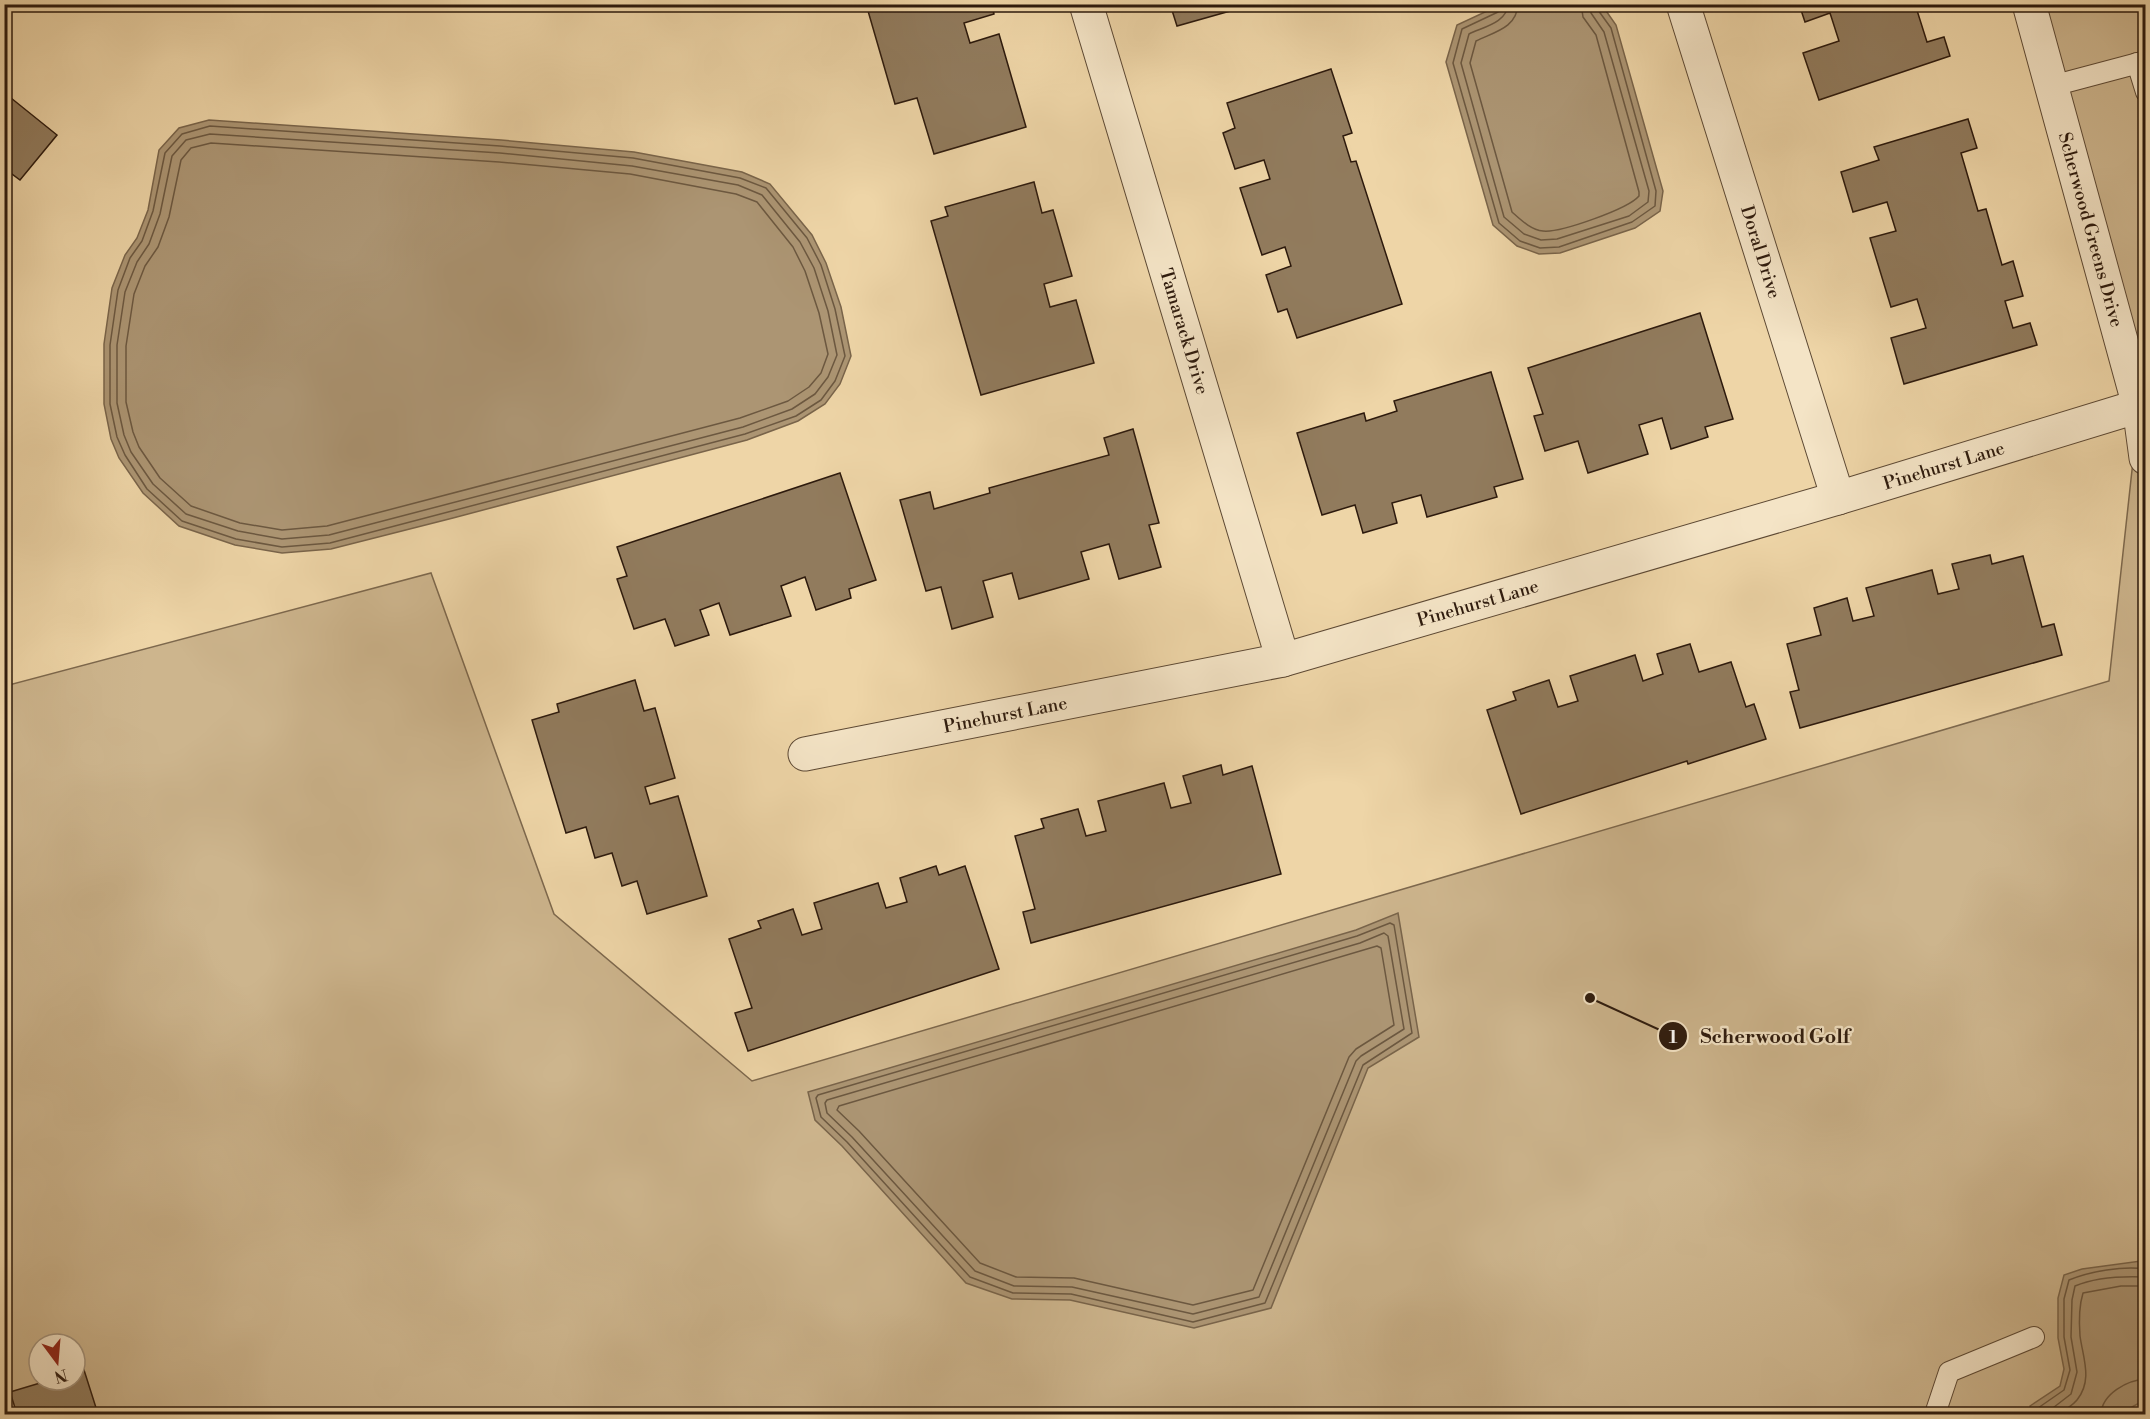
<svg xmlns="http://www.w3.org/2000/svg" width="2150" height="1419" font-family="'Libre Bodoni',serif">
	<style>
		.green { fill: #cdb58d; stroke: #7d684d; stroke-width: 1.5; fill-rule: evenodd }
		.water { fill: #ac9573; stroke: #79644a; stroke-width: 1.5 }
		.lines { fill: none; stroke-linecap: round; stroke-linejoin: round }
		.shore { stroke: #6c5840; stroke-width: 1.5 }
		.building { fill: #917b5d; stroke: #2d1a0d; stroke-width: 1.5 }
		.service-casing { stroke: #5d4934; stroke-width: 22 }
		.minor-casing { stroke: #5d4934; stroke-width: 35 }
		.service { stroke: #f4e4c6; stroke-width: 20 }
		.minor { stroke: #f4e4c6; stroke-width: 33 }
		.labels { text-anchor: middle; stroke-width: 4.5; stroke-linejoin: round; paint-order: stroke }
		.street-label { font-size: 18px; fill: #2d1a0d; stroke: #f4e4c6 }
		.leader { fill: none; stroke: #2d1a0d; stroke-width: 2 }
		.callout-dot { fill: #2d1a0d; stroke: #f4e4c6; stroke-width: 2 }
		.mark-label { font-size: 18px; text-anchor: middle; font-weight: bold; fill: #fff }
		.callout-label { font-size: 20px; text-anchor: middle; font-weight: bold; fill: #2d1a0d; stroke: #f4e4c6; stroke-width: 4.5; stroke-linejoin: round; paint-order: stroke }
	</style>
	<rect width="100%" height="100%" fill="#eed5a7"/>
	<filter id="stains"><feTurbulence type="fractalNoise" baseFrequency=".00333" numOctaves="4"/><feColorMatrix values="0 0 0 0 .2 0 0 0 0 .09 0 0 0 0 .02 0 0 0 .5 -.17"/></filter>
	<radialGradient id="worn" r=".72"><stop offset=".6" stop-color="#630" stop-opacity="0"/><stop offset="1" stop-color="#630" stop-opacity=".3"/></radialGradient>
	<path class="green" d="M2029,5H2145V1414H5V686L431,573L554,914L752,1081L2109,681L2139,406ZM39,1344H75V1380H39Z"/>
	<g class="water">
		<polygon points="1500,5 1602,5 1616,25 1663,191 1660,211 1635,228 1560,253 1539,254 1517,246 1493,225 1446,62 1457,25"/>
		<polygon points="209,120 501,140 634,152 742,172 770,184 812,235 826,263 841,307 851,356 840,384 825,404 798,421 747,440 453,518 331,549 282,553 235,545 179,526 143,493 119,458 111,439 104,404 104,344 112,288 125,255 137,238 148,210 159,150 179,128"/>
		<polygon points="1398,913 1419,1037 1368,1068 1271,1308 1194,1328 1070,1300 1012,1299 966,1283 842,1146 815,1120 808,1092 1356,930"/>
		<polygon points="2141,1261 2146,1266 2145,1400 2119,1414 2032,1414 2030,1406 2060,1386 2064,1369 2058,1338 2058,1298 2064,1275 2082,1269"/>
	</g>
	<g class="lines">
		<g class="shore">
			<polyline points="1501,4 1498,12 1462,29 1453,63 1499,223 1520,241 1540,248 1559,247 1632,222 1655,206 1656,191 1611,28 1598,10 1597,4"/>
			<path d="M1508,4C1507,23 1483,27 1469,34L1461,63L1504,217L1524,234L1541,240L1557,239L1629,216L1648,202L1649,191L1604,32L1591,13L1590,4"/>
			<path d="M1518,4C1517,28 1494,32 1476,41L1470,63L1512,212C1521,220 1531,230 1543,231C1560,233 1628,209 1639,196V192L1596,35L1583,17L1581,4"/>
			<polygon points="210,126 500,146 633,158 740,178 766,188 807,238 821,265 835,309 845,356 835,381 821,400 796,416 745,434 330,543 282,547 236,539 182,521 147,489 125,455 117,437 110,404 110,345 118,290 130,258 142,241 153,211 165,153 182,134"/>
			<polygon points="210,134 500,153 632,166 738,185 762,195 800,242 814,268 828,311 837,355 828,377 815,394 792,409 743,427 329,535 282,539 238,531 186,514 153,484 131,452 124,435 117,403 117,345 125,292 137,262 149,244 160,214 172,156 186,140"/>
			<polygon points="211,143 499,162 630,174 736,194 757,202 793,247 805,271 819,313 828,354 821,373 809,387 788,401 740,418 327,526 282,530 240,523 191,506 160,478 139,447 133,432 126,402 126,346 134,294 145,266 158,247 169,217 181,160 191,148"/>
			<polygon points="1390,923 1394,925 1412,1033 1363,1065 1265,1303 1193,1322 1071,1294 1013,1293 970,1277 847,1142 821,1117 816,1098 818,1095 1357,936"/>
			<polygon points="1384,933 1388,936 1404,1029 1361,1056 1356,1061 1259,1297 1193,1314 1072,1287 1014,1286 975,1271 852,1137 827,1113 825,1103 827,1100 1360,943"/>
			<polygon points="1377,946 1381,948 1394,1025 1356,1049 1349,1057 1253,1290 1193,1305 1074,1278 1016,1277 980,1263 859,1131 837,1110 839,1106"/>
			<path d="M2037,1414L2038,1408L2064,1390L2070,1370L2064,1337V1299L2069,1280C2091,1271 2122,1266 2146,1269"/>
			<path d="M2045,1414L2071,1394L2077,1372L2071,1337L2072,1300L2075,1286C2096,1277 2123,1276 2146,1277"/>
			<path d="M2058,1414C2065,1410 2072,1406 2077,1400C2093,1380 2083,1358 2080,1336C2079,1323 2079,1306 2083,1293L2121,1286H2146"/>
			<path d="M2101,1414C2102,1394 2127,1380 2146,1379"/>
		</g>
	</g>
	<g class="building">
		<polygon points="866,4 992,4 994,14 964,23 970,43 999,34 1026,127 934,154 917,98 895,104"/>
		<polygon points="1170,4 1255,4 1177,26"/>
		<polygon points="1799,4 1915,4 1927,42 1944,37 1950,56 1819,100 1803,53 1839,41 1830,13 1805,22"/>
		<polygon points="1331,69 1352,133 1343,136 1351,162 1356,161 1402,304 1297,338 1287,309 1278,312 1266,275 1291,266 1285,247 1262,255 1240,188 1270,179 1264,160 1235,169 1223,133 1235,128 1227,103"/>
		<polygon points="11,98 57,135 20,180 4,168 4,106"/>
		<polygon points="1968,119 1977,148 1961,153 1978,211 1986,209 2002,265 2013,261 2023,296 2005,301 2013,328 2030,323 2037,345 1904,384 1891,338 1926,328 1917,299 1891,307 1870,238 1896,231 1887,202 1853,212 1841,172 1879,160 1874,147"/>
		<polygon points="1034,182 1042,213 1053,210 1072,276 1044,284 1050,307 1076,300 1094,363 981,395 931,221 948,216 945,207"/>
		<polygon points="1700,313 1733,419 1705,427 1708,437 1671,449 1662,418 1639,425 1648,454 1588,473 1578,441 1545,451 1534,416 1543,414 1528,368"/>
		<polygon points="1491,372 1523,479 1494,487 1497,497 1427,517 1421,495 1392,503 1397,523 1363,533 1355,505 1322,515 1297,433 1364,413 1366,421 1397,411 1394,401"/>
		<polygon points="1133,429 1159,523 1149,525 1161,567 1119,579 1109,544 1081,552 1089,579 1019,599 1012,573 983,581 993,617 952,629 941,587 926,591 900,500 930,492 934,509 990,493 989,488 1109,455 1104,438"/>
		<polygon points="840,473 876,580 849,589 851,598 816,610 805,577 781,586 791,616 730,635 719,603 700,610 709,635 675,646 665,619 634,629 617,579 627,576 617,547"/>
		<polygon points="1990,555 1992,564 2023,556 2042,627 2054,624 2062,655 1800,728 1790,692 1799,690 1787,644 1821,635 1814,608 1847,598 1853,621 1874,616 1866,588 1932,570 1938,594 1959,589 1952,564"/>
		<polygon points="1690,644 1699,672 1731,662 1746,707 1754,704 1766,739 1688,764 1687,761 1521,814 1487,710 1516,700 1513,692 1549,680 1558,707 1578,701 1570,676 1635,655 1643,681 1663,674 1657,654"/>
		<polygon points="635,680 644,711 655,708 675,778 645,787 650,804 678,796 707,896 647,914 637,881 622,886 612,853 595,858 586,827 566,833 532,720 559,712 557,704"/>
		<polygon points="1221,765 1223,775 1252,766 1281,874 1031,943 1023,912 1035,909 1015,836 1044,828 1041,819 1078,809 1086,836 1106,831 1098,801 1164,783 1171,808 1191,803 1183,776"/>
		<polygon points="936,866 939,875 965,866 999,969 748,1051 735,1013 752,1008 729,939 761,928 758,921 793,909 802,935 822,929 814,903 878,883 886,908 907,902 900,878"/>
		<polygon points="84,1370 98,1414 17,1414 10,1392 50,1380 75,1380 75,1372"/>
	</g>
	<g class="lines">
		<g class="service-casing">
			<g id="service">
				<polyline points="2137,63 2146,92"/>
				<polyline points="2052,86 2146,61"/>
				<polyline points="1935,1414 1949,1372 2034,1337"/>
			</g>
		</g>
		<g class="minor-casing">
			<g id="minor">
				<path id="s1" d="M1086,4L1283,660"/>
				<path id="s2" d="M1683,4L1838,498"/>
				<path id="s3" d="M2029,4L2139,406L2146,458"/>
				<path id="s4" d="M805,754L1283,660L1838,498L2139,406"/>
			</g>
		</g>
		<use href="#service" class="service"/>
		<use href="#minor" class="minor"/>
	</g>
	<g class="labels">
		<g class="street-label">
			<text dy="6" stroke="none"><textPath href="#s3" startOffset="234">Scherwood Greens Drive</textPath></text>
			<text dy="6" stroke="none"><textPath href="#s2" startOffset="260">Doral Drive</textPath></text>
			<text dy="6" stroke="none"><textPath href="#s1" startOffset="342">Tamarack Drive</textPath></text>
			<text dy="6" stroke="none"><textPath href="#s4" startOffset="1176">Pinehurst Lane</textPath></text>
			<text dy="6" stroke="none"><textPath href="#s4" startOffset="690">Pinehurst Lane</textPath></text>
			<text dy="6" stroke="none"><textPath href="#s4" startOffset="204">Pinehurst Lane</textPath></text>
		</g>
	</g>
	<path class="leader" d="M1590 998L1673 1036"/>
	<g class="callout-dot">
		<circle cx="1590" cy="998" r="6"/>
		<circle cx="1673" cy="1036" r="15"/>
	</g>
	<g class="mark-label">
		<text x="1673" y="1043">1</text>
	</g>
	<g class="callout-label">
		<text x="1775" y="1043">Scherwood Golf</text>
	</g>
	<rect width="2150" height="1419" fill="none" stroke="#eed5a7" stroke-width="24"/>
	<rect x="6" y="6" width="2138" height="1407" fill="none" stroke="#2d1a0d" stroke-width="3"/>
	<rect x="12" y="12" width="2126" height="1395" fill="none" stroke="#2d1a0d" stroke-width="1.5"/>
	<g transform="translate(57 1362) rotate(164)"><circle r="28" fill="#f4e4c6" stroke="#a4937c" stroke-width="1.5"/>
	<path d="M0-4.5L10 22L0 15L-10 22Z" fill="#8f2418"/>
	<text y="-9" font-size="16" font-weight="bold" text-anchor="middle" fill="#2d1a0d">N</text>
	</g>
	<rect width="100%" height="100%" filter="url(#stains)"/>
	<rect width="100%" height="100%" fill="url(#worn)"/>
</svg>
